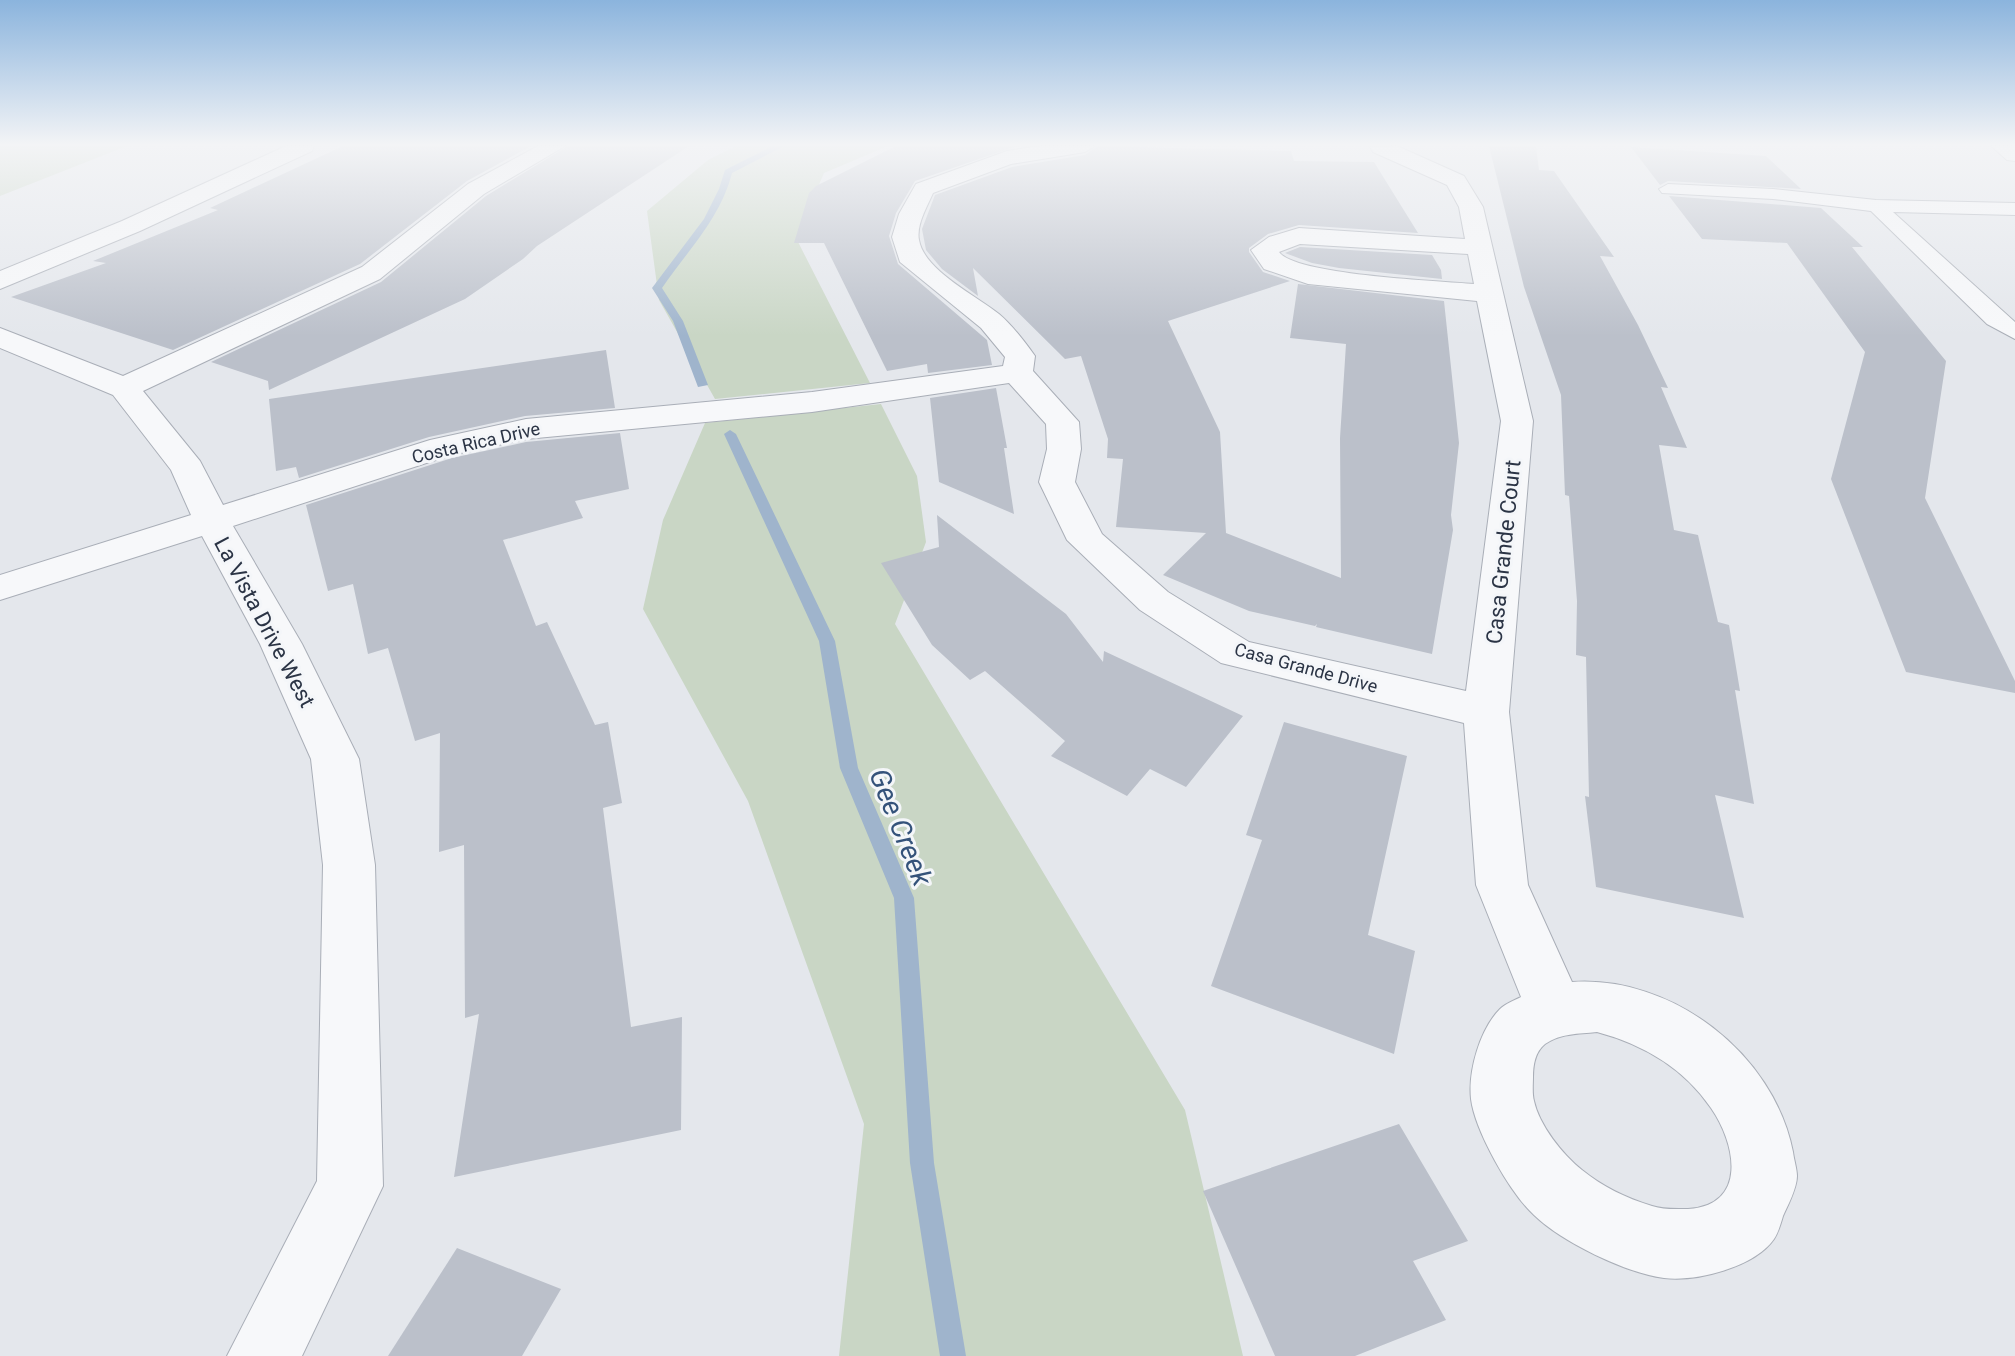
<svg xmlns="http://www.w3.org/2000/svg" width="2015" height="1356" font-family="Roboto,sans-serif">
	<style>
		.green { fill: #c9d6c5 }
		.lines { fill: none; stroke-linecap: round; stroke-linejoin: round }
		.stream { fill: #9fb4cc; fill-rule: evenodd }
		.building { fill: #bbc0ca }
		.lane-casing { stroke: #a9aeb7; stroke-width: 2 }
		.street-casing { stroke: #a9aeb7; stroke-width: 2 }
		.lane { fill: #f7f8fa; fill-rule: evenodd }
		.street { fill: #f7f8fa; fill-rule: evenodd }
		.labels { text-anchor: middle; stroke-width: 6; stroke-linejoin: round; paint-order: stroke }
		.far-street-label { font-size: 18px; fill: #2b3445; stroke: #f4f6f9 }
		.street-label { font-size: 22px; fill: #2b3445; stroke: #f4f6f9 }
		.near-water-label { font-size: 28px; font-style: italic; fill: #34527a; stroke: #f4f6f9 }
	</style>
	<rect width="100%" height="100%" fill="#e4e7ec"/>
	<g class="green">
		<polygon points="0,146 127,146 0,196"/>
		<polygon points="736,146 888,146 824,173 796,238 870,383 715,399 659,300 647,211 708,160"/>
		<polygon points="881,404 917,476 926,542 895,624 1185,1110 1243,1356 839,1356 864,1124 748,801 643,609 663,520 705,423"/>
	</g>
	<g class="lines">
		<g class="stream">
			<path d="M773,146H784L732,173C720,219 688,250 662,288L683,321L708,385L698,387L673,321L652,288L704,219L719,189L725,170Z"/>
			<polygon points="730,430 736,434 835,641 858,768 914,898 934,1163 966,1356 940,1356 910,1163 894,898 840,768 819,641 724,434"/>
		</g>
	</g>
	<g class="building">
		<polygon points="343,146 531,146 467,181 360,264 173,350 11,297 106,263 93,261 218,210 210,208"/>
		<polygon points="568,146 689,146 537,246 523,259 465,299 269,390 268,381 211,362 381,282 486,196"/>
		<polygon points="896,146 1017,146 915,181 896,213 889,236 898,264 987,340 992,365 928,373 927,364 887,371 824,243 794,243 809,193 816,186"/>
		<polygon points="1098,146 1291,151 1294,161 1374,162 1418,233 1299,225 1268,234 1249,248 1249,252 1263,272 1290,281 1168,321 1220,432 1226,533 1341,578 1340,438 1346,344 1290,338 1298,284 1444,301 1459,443 1451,515 1453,530 1432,654 1316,627 1317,624 1315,626 1249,611 1163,575 1206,533 1116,527 1123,459 1107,458 1108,439 1081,356 1065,359 973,268 978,296 942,269 926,250 922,229 935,195 1012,167 1085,155"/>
		<polygon points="1489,146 1536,146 1539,170 1554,171 1614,257 1600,256 1638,325 1668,388 1661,387 1687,448 1659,445 1674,530 1698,535 1718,622 1729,625 1740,691 1735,690 1754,804 1715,795 1744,918 1596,887 1585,796 1589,797 1586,657 1576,655 1577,601 1569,496 1565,495 1561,395 1524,287"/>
		<polygon points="1631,147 1766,156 1801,189 1668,181 1660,185"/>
		<polygon points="1669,196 1821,208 1863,247 1852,247 1946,361 1925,498 2015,681 2015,693 1906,672 1831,479 1865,352 1787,243 1702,239"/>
		<polygon points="1300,247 1432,255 1441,270 1442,279 1339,268 1312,263 1285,253"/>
		<polygon points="606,350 615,408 525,416 429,437 299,478 296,467 276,471 269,399"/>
		<polygon points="996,388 1007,448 1004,448 1014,514 939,482 930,398"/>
		<polygon points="620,433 629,489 575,501 583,518 503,540 536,626 547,622 595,725 608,722 622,803 603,808 631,1027 682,1017 681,1130 454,1177 479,1014 465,1018 464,845 439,852 440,733 415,741 388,648 368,654 353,584 328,591 306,505 452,458 526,442"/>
		<polygon points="937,515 1066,614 1103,662 1104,651 1243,716 1186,787 1150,769 1127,796 1051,756 1065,741 985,671 970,680 932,645 881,563 939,547"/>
		<polygon points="1284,722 1407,756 1368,935 1415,951 1394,1054 1211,986 1262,840 1246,835"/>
		<polygon points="1399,1124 1468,1241 1413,1261 1446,1320 1355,1356 1275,1356 1203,1191"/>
		<polygon points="457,1248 561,1289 522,1356 388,1356"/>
	</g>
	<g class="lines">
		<g class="lane-casing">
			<polygon id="lane" points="1668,184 1773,189 1876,200 2015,203 2015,215 1893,212 2015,322 2015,339 1987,324 1871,211 1773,199 1662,193 1659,189"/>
		</g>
		<g class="street-casing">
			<g id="street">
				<polygon points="286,146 314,146 312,151 140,231 0,289 0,271 122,221"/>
				<path d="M538,146H565L484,194L380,279L143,391L200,461L223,505L430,440L526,419L812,392L1003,366L1005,357L981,328L900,262L892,237L899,214L916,184L1007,151L1040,146H1095L1085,152L1011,164L933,193C927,207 916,225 919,240C924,270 975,295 999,314C1012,325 1025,342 1035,356L1033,371L1079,422L1081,449L1075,482L1102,534L1168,592L1249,642L1466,691L1501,421L1477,301L1308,284L1264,269L1251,250L1269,237L1299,228L1465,239L1459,207L1447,185L1373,152L1370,147L1397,146L1464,176L1483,207L1533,421L1509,712L1528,885L1572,982C1672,975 1774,1054 1793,1152C1794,1160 1797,1169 1797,1176C1797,1188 1788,1205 1783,1216C1781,1223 1778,1233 1774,1239C1755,1267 1696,1282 1664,1278C1626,1273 1562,1242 1534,1215C1510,1193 1475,1131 1471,1099C1468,1071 1480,1029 1500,1009C1505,1004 1515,1000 1521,997L1476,885L1464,723L1221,663L1140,610L1067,540L1039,482L1047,449L1046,424L1009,383L812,412L526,439L451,455L233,526L302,644L359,759L375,865L383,1186L302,1356H227L317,1181L323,865L311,759L260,644L202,536L0,600V575L191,515L171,470L113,395L0,348V328L123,376L362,267L468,184ZM1300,244L1468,254L1474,284C1440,281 1295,275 1279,252ZM1597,1032C1642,1044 1684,1068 1711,1108C1736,1144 1748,1205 1688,1209C1674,1209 1664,1210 1652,1206C1626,1198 1603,1187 1582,1170C1563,1155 1539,1125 1534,1101C1532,1094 1533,1084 1533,1077C1533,1065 1535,1052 1545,1044C1561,1033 1578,1034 1597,1032Z"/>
				<polygon points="1991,146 2015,146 2015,161 2007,160"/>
			</g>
		</g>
		<use href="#lane" class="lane"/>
		<use href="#street" class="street"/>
	</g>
	<linearGradient id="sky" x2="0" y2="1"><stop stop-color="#8bb4dd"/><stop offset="0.43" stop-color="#f3f4f6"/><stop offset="1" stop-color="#f3f4f6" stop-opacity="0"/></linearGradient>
	<rect width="2015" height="336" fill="url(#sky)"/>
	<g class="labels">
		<g class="far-street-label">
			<text transform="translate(476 443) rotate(-13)" y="6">Costa Rica Drive</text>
			<text transform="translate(1306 668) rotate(15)" y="6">Casa Grande Drive</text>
		</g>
		<g class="street-label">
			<text transform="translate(1503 552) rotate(-84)" y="8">Casa Grande Court</text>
			<text transform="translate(265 622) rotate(62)" y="8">La Vista Drive West</text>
		</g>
		<g class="near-water-label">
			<text transform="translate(901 827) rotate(68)" y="10">Gee Creek</text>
		</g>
	</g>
</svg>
